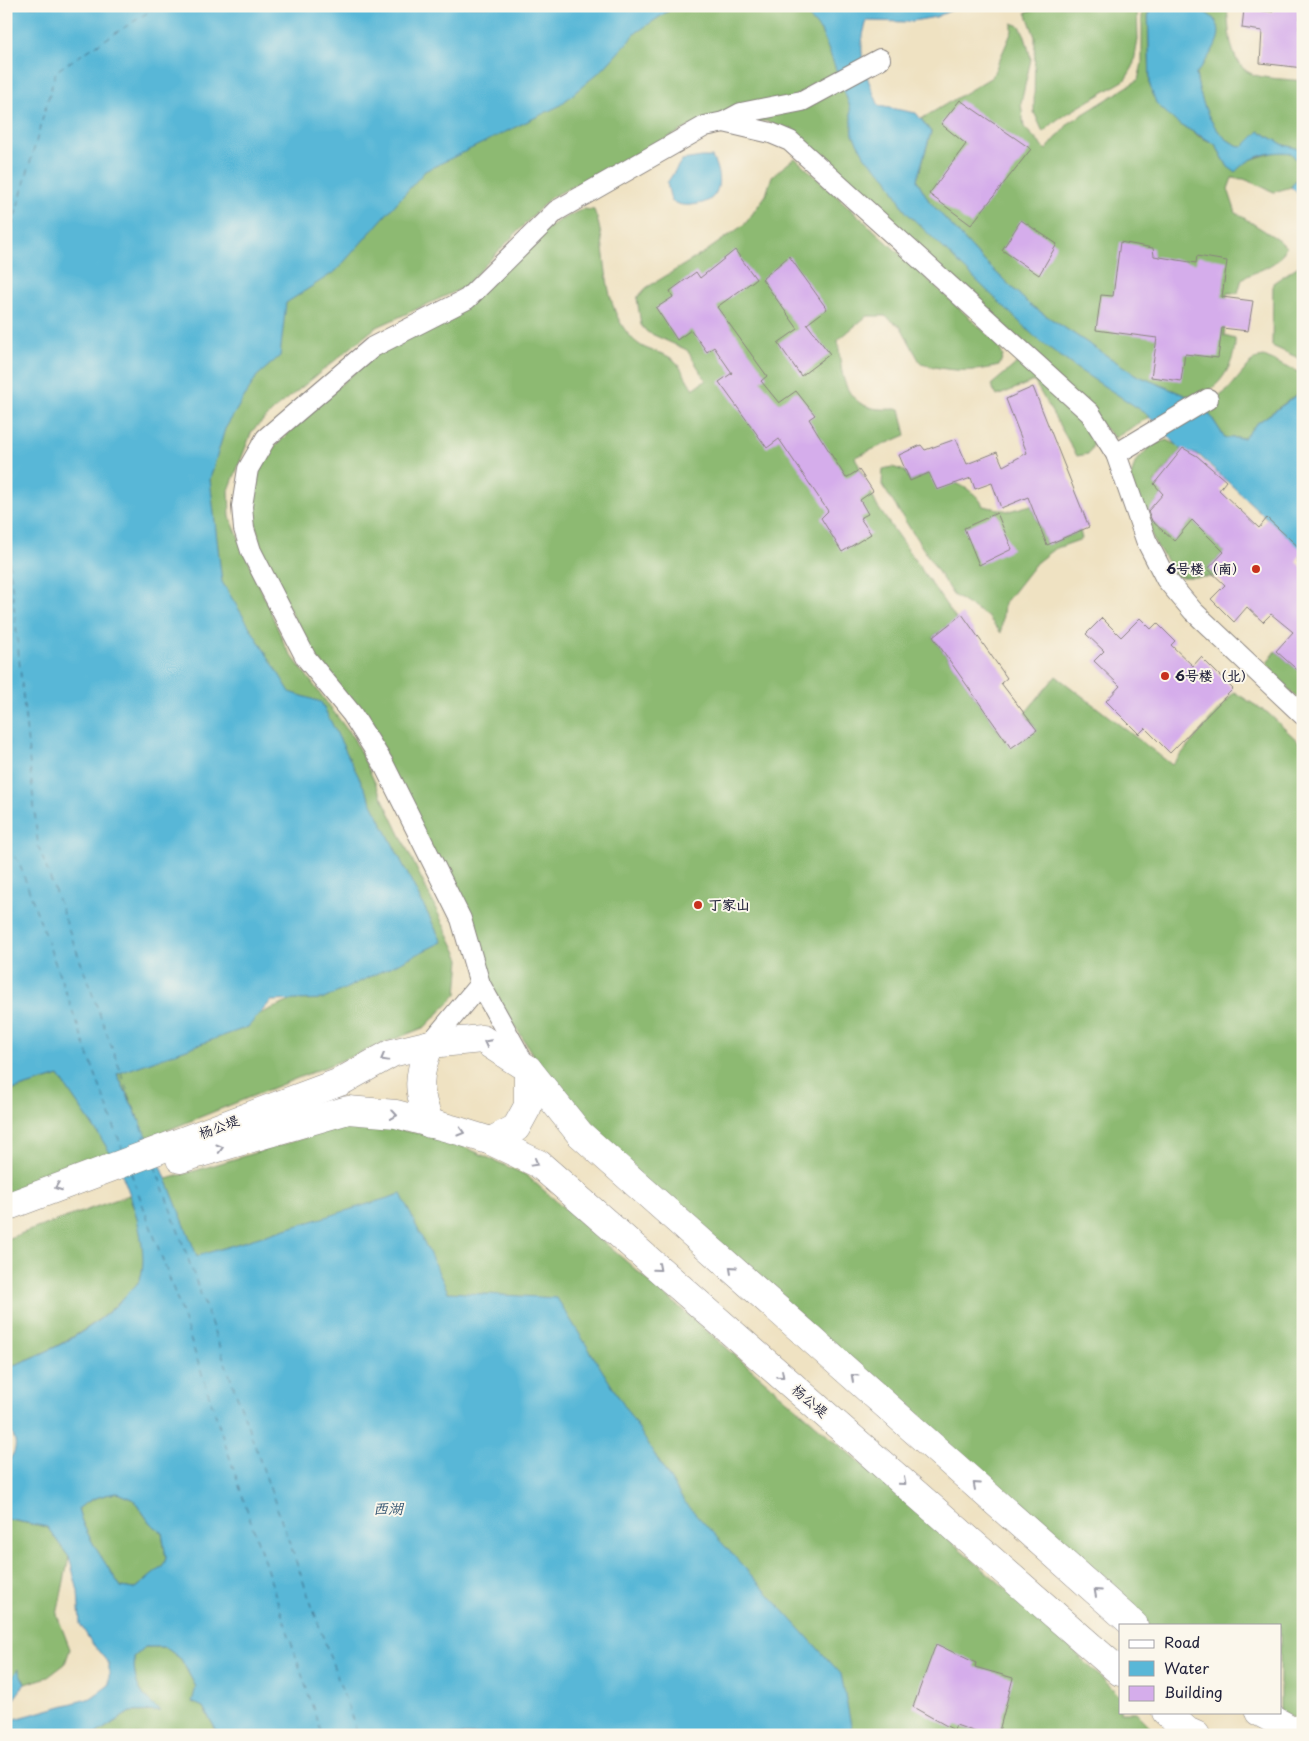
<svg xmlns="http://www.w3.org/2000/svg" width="1309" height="1741" font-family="'Playpen Sans','LXGW WenKai TC',sans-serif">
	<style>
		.forest { fill: #8dba72; stroke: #586e56 }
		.water { fill: #59b7d7; stroke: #3e6c89; fill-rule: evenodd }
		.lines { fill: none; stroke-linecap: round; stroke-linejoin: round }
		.ferry { stroke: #355672; stroke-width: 1; stroke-dasharray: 6 5; stroke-linecap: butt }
		.building { fill: #d5adeb }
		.street-casing { stroke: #88827e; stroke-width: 22 }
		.secondary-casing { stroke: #88827e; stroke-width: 29 }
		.street { stroke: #fff; stroke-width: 20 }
		.secondary { stroke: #fff; stroke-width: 28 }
		.oneway { stroke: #9c9ca7 }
		.poi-dot { fill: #c8321e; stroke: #fbf7ec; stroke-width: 2 }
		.labels { text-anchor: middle; stroke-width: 4; stroke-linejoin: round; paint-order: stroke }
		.poi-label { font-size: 14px; font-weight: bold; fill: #22223b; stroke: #fbf7ec; text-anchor: start }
		.street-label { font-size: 14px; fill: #22223b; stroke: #fbf7ec }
		.water-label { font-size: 15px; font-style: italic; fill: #355672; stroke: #fbf7ec }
	</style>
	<rect width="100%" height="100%" fill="#fbf7ec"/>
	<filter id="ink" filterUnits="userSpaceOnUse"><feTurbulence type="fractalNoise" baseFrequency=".02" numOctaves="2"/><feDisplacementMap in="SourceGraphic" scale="10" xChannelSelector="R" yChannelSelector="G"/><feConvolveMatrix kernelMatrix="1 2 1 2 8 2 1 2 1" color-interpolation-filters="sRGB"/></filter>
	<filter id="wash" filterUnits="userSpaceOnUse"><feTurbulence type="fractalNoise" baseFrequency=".0096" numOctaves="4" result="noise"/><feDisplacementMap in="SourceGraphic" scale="20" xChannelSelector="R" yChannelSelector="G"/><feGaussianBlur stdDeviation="1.12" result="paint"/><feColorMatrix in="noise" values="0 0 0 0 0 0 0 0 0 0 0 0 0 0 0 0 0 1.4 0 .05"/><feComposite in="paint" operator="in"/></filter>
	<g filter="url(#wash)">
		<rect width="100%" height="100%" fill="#efe2c2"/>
		<g class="forest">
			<polygon points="665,6 807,6 927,225 1152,415 1115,438 808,144 766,121 691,126 550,198 463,288 375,328 275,409 252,431 229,490 230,517 286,648 354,739 460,959 457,994 425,1027 148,1138 117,1073 437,940 285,697 216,577 210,479 220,428 283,300 419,170"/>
			<polygon points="1045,6 1137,6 1138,40 1133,67 1125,80 1058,119 1043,132 1034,112 1035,37 1026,12"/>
			<path d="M1142,6H1148L1150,86L1196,135L1215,144L1228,167L1278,151L1291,153L1301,165L1297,179L1291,187L1274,192L1244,179L1232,178L1228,189L1236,213L1279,240L1286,247C1279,267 1258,269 1242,279L1238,293H1227L1224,336L1235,339C1236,357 1225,381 1208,391C1203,394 1195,395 1189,397L1136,375L1030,305L980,257L929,201L917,180L931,132L921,119L992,77L1012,31V23L1020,26L1025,36L1031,59L1021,103L1024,127L1046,150L1069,123L1138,80L1142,63Z"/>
			<path d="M1202,6H1227C1229,27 1228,64 1252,74C1263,79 1289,79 1303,81V150L1284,145L1259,131L1243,147C1213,140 1200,102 1196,74L1205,62L1216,21L1203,11Z"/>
			<path d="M795,158L997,343L1003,356L999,366C971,373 949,371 921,364L901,327L885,316H867L838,340C841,364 840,398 869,407C877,410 891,409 900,409L906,435L855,457L877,506L956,619L933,637L1010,747L1037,730L1025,713L1056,676L1172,765L1234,692L1268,713L1303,746V1722L1280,1712V1625H1145L586,1132L552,1087L496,994L476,936L309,649L261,551L252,503L258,475L269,452L320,402L375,355L558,221L583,209L594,210C610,250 599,297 628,334C646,355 657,348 674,360C681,366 687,381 693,389L706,380L687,350L647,332L641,325L637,298L646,288L705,252L745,224L766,195L772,176Z"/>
			<polygon points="1303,263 1303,360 1272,346 1273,283"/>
			<polygon points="1264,357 1303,374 1303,390 1256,424 1244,438 1225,438 1210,415 1202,409 1228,390 1254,359"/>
			<path d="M1025,363L1088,425C1096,437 1096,442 1088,454L1077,456L1034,381L997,396L991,385L1016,364Z"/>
			<polygon points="1167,440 1183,448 1154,483 1163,494 1145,515 1174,541 1192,520 1224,552 1208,569 1216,577 1177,577 1155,543 1130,480 1135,463 1151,445"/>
			<path d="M892,467L905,471L910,481L929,473C948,480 975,487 983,506L1009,511L1031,505L1047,545L1080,531L1082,539L1054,549L1036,563L1004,604L1001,633L988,617L953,595L882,485L883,469Z"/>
			<polygon points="1276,651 1303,675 1303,704 1280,681 1267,663"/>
			<polygon points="59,1076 116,1160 6,1203 6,1092"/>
			<polygon points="354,1123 443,1137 526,1175 1040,1618 1120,1696 1120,1712 1136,1712 1159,1735 846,1735 193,1264 161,1181"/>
			<path d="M129,1195C139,1220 148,1251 141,1277C139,1283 133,1288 129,1292C96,1328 51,1352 6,1368V1239Z"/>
			<path d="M117,1493L134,1500L150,1523L162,1532L166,1558L163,1567L135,1589L121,1587C107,1567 83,1532 78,1509C89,1499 102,1495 117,1493Z"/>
			<polygon points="6,1519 47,1527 69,1557 57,1615 70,1649 65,1664 48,1677 25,1684 18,1670 6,1687"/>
			<path d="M145,1647H165L181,1659L196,1687L203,1707L219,1735H94L130,1712L159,1711C139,1691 134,1687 134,1657Z"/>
		</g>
		<g class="water">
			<path d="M6,6H676L637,32L604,68L559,106L425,171L336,271L286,303L280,356L257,376L225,429L210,479L222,582L290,692L321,702L442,942L324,999L271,1001L248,1027L117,1074L159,1161L197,1256L401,1194L448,1292L557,1298L683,1500L841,1674L853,1735H219L203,1707L192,1702L196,1687L181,1659L165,1647H145L134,1657C134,1685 139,1694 160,1711L130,1712L94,1735L54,1732L50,1735H6V1724L15,1719L91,1698L109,1685V1664L91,1642L80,1624L78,1591L69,1557L47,1527L6,1519V1463C19,1450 18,1439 6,1426V1368C51,1352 96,1329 128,1293C132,1289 138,1284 140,1279C151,1252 129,1183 114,1159C97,1130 77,1104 59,1076L6,1092ZM117,1493L134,1500L150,1523L162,1532L166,1558L163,1566L135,1589L121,1587C108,1567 83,1532 78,1509C89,1499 102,1495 117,1493Z"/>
			<path d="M747,6H961L936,17L907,22L867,21C855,54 866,75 879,106L916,113L931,132L917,180L929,201L980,257L1030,305L1136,375L1189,397L1210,415L1225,438H1244L1256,424L1303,391V552L1200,456L1181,449L1144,412L1076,368L1035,337L906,212L887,178L865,157L853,135L850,107L831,56L821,31L802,9Z"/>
			<path d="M1148,6H1202L1203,11C1207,14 1213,17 1215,21C1228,36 1205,61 1196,74C1200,101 1213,140 1243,147L1259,131L1284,145L1303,150V198L1291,187L1297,179L1301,165L1291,153C1270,150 1249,157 1235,172L1228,167L1215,144L1177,123L1156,103L1150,86Z"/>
			<path d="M702,157H712C722,176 723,200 698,204C686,206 681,206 671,201L667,183L682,160Z"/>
			<polygon points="18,1669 25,1684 13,1700 6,1703 6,1687"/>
		</g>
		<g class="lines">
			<g class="ferry">
				<polyline points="6,248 56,71 158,6"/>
				<polyline points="6,529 38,845 146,1141"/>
				<polyline points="6,850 18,860 122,1148"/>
				<polyline points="155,1166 358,1735"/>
				<polyline points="131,1173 177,1299 322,1735"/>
			</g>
		</g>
		<g id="blocks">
			<g class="building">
				<polygon points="1274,6 1301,6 1299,29 1303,29 1303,68 1260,63 1262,31 1242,28 1244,9 1273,12"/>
				<polygon points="960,100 1031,149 971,225 929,194 966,144 941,124"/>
				<polygon points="1021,220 1057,244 1039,275 1002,250"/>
				<polygon points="1120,242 1153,248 1154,256 1196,263 1197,256 1227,261 1222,297 1253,301 1248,331 1222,328 1218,358 1185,354 1181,381 1151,377 1157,338 1096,330 1101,295 1113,296"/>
				<polygon points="735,250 756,279 717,307 767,376 761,381 779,403 796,391 815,415 809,419 846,478 859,470 873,491 860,500 868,514 860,518 871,534 842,552 821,518 828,511 779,439 767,448 719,382 732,373 714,347 707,352 691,330 677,340 656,308 673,297 670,291 696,272 700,278"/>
				<polygon points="789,256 827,309 807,324 830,354 801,376 778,343 798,329 762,279"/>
				<polygon points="1033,387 1089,527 1047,545 1028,497 1001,508 992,483 975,489 971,478 937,490 929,473 910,481 899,455 921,445 925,450 956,439 967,464 997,452 1003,466 1027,453 1006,399"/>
				<polygon points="1183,448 1197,456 1226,481 1219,490 1259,528 1267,518 1303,551 1296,561 1303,568 1303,675 1276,651 1293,632 1271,614 1263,622 1247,607 1234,622 1211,599 1225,585 1208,569 1224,552 1192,520 1174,541 1152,521 1148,511 1163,494 1154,484"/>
				<polygon points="997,513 1012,549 979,565 964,528"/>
				<polygon points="962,614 1007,678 1001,683 1037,730 1011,748 933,637"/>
				<polygon points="1102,618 1121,637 1140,618 1151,629 1157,623 1175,641 1171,645 1193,666 1201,657 1233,689 1170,753 1145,728 1139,734 1106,701 1120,686 1094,661 1104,651 1086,634"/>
				<polygon points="936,1644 976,1663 975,1667 1013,1678 998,1735 984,1735 956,1725 954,1730 913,1707"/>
			</g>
		</g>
	</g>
	<g filter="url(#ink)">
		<use href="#blocks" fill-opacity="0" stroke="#88827e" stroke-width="1"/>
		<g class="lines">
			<g class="street-casing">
				<g id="street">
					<polyline points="724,122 741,113 802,101 880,59"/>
					<polyline points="1116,454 1208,399"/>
					<polyline points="430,1044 480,984"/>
					<polyline points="525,1065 480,984 461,919 383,763 352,714 306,658 251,551 244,529 242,506 248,469 266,438 373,347 467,299 556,211 705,126 724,122 771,133 790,141 1090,413 1116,454 1146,540 1166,579 1193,611 1303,715"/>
				</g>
			</g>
			<g class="secondary-casing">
				<g id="secondary">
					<path d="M430,1044C417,1077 417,1090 430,1124"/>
					<polyline points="491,1141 516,1128 528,1106 528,1069"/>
					<polyline points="180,1159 348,1110 396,1114 459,1131 491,1141 539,1164 1120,1672"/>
					<polyline points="6,1207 340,1082 392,1053 430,1044 482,1039 528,1069 580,1134 1134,1625"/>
					<polyline points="1166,1712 1187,1731 1196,1735"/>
					<polyline points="1259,1712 1302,1735"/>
				</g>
			</g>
			<use href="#street" class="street"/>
			<use href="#secondary" class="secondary"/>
		</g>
		<defs><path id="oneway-chevron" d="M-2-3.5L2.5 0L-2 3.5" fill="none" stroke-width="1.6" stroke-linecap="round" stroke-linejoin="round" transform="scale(1.25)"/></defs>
		<g class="oneway">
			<use href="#oneway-chevron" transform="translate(487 1043) rotate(-153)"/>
			<use href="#oneway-chevron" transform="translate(384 1058) rotate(151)"/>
			<use href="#oneway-chevron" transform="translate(394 1115) rotate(9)"/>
			<use href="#oneway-chevron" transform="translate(461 1132) rotate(16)"/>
			<use href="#oneway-chevron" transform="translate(220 1148) rotate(-16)"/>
			<use href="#oneway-chevron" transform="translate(535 1163) rotate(29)"/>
			<use href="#oneway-chevron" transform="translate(58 1187) rotate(159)"/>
			<use href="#oneway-chevron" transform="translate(658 1268) rotate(41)"/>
			<use href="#oneway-chevron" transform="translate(732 1269) rotate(-138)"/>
			<use href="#oneway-chevron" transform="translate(781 1375) rotate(41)"/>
			<use href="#oneway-chevron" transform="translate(854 1377) rotate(-138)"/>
			<use href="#oneway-chevron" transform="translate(903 1482) rotate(41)"/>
			<use href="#oneway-chevron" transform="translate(976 1485) rotate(-138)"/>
			<use href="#oneway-chevron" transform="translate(1097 1592) rotate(-138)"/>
		</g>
	</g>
	<g class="poi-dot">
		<circle cx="1256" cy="569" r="5"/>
		<circle cx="1165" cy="676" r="5"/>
		<circle cx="698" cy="905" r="5"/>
	</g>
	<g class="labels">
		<g class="poi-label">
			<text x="1246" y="574" text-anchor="end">6号楼（南）</text>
			<text x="1175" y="681">6号楼（北）</text>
			<text x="708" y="910">丁家山</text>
		</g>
		<g class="street-label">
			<text transform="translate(219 1127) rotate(-20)" y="5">杨公堤</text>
			<text transform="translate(810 1401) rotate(41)" y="5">杨公堤</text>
		</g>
		<g class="water-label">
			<text x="388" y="1514">西湖</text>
		</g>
	</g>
	<rect width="1309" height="1741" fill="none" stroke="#fbf7ec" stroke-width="25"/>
	<rect x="1119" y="1624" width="162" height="90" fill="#fbf7ec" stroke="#a4a2a5"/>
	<rect x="1129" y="1640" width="25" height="8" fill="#ffffff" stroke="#a4a2a5"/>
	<text x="1164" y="1648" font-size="15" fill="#22223b">Road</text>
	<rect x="1129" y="1661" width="25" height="15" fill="#59b7d7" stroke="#a4a2a5"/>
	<text x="1164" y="1674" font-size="15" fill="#22223b">Water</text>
	<rect x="1129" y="1686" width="25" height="15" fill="#d5adeb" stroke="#a4a2a5"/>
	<text x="1164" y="1698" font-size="15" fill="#22223b">Building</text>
</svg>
